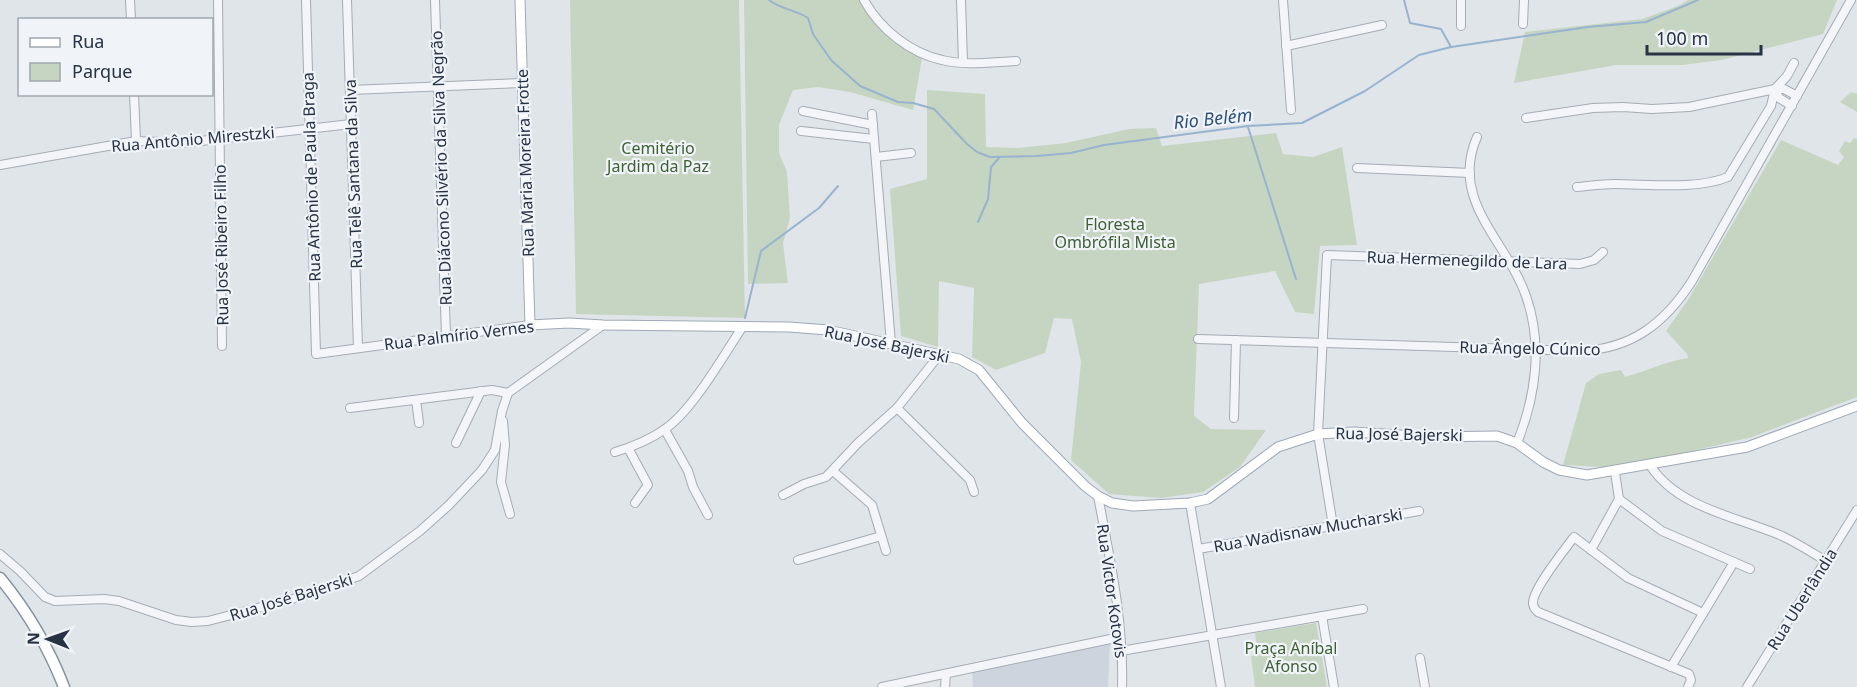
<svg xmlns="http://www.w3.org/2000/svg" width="1857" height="687" font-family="'Noto Sans',sans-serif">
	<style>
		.built { fill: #ced4dd }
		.green { fill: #c6d5c1 }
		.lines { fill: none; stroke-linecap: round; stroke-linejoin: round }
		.stream { stroke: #98b3ce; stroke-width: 2 }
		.minor-casing { stroke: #a5acb5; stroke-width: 10 }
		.major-casing { stroke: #9ea9b7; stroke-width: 11 }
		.highway-casing { stroke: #8692a2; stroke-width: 13 }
		.minor { stroke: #f3f5f8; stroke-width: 8 }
		.major { stroke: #fff; stroke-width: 9 }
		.highway { stroke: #fff; stroke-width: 10 }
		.labels { text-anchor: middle; stroke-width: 4.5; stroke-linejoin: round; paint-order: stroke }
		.street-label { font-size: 16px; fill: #273244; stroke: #f0f3f8 }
		.park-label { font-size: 16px; fill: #3d6133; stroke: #f0f3f8 }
		.water-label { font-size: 18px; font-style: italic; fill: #2d527b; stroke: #f0f3f8 }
	</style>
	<rect width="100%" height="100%" fill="#e0e5ea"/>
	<polygon class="built" points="1110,642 1108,687 973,687 972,668"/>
	<g class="green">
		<polygon points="570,0 739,0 745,318 576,314"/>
		<path d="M744,0H861C880,31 890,40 922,58L913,110L850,92L818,87L793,90L779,125V153L787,172L790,218L783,243L788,283L748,284Z"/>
		<polygon points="1688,0 1837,0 1823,34 1721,60 1683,65 1616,65 1514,83 1525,32 1642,19 1678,6"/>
		<polygon points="927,90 985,94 986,147 1017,148 1066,143 1129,129 1156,128 1162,146 1276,133 1283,154 1313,157 1342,147 1357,245 1320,246 1314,314 1295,312 1275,271 1199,284 1194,416 1211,429 1266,430 1240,467 1203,492 1161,498 1109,494 1071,460 1081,362 1072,319 1054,318 1045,353 996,370 972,357 974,288 939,281 938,347 901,336 890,189 927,179"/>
		<polygon points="1851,92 1857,94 1857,112 1840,102"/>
		<path d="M1854,138L1857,139V397L1752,437L1684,453L1603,467L1563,465L1586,383L1599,374L1621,370L1625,377C1647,371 1666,361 1688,358L1687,354L1666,331L1688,300L1781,140L1838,165L1844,157L1839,151L1845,141L1850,143Z"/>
		<polygon points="1316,623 1327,687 1255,687 1251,656 1258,654 1255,633"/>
	</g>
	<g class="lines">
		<g class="stream">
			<path d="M769,0C780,9 796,10 808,18L813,34L831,60L860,86L898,102L913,103L934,109L967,144L977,152L990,157L1037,156L1071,153L1104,145L1248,126L1302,123L1365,91L1419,55L1451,47L1588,27L1646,22L1698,0"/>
			<polyline points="1404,0 1410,23 1441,29 1451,47"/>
			<polyline points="1248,127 1296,279"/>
			<polyline points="978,222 988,199 991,167 999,158"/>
			<polyline points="745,318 761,251 819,208 838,186"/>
		</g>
		<g class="minor-casing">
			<g id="minor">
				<polyline points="130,0 131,20"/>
				<polyline points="218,0 222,346"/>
				<polyline points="306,0 316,354 530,325"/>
				<polyline points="347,0 358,348"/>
				<polyline points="435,0 446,336"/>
				<path d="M864,0C880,29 910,53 942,60C966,66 992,62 1016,61"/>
				<polyline points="961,0 963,62"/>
				<polyline points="1283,0 1291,110"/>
				<polyline points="1523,24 1524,0"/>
				<polyline points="1461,26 1461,0"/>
				<polyline points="1286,46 1382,25"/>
				<polyline points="1775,89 1779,98 1792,106"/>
				<polyline points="350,90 523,83"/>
				<polyline points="134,94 136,141"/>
				<polyline points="803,111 873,125"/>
				<polyline points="872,114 891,343"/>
				<polyline points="1526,118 1593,108 1623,107 1652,109 1689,107 1775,89 1784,89 1797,96"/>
				<polyline points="801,131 874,139"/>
				<path d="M1477,137C1449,201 1507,241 1526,296C1543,344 1536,396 1517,443"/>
				<polyline points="876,157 911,153"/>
				<polyline points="0,165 136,141 183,143 351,124"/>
				<polyline points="1357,168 1470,173"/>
				<path d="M1577,187C1589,186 1602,184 1615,184C1648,184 1697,190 1728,177L1771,106L1775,89L1787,76L1794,63"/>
				<path d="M1198,339L1580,351C1632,349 1665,323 1692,281L1851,0"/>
				<polyline points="416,400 419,423"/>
				<polyline points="350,408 492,390 508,393"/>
				<polyline points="897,408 970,480 974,492"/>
				<polyline points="1234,418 1236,340"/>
				<polyline points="503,421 505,445 501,482 510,514"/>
				<polyline points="665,430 688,471 693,487 708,515"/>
				<polyline points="456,443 481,391"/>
				<polyline points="628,448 648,485 635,503"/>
				<path d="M615,452C632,447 651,439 665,429C692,411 724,355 743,326"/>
				<path d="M1650,465C1677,508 1738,517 1782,536C1797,543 1811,552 1826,561"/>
				<polyline points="833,471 872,505 886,551"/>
				<polyline points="783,495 804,484 826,477 858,443 897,408 940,354"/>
				<path d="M1098,496C1110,559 1124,623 1122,687"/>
				<polyline points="1619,499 1662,531 1750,569"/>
				<polyline points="1190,503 1221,687"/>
				<polyline points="1333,526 1318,434 1327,255 1580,264 1594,260 1603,252"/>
				<polyline points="1198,549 1419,511"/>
				<polyline points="1591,550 1619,499 1615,472"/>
				<polyline points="0,554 20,571 45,597 55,601 104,599 119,601 176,620 192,622 208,621 300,597 359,576 420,531 449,505 482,470 495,450 502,411 508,393 603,325"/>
				<polyline points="798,560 881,536"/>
				<polyline points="1322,616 1334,687"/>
				<polyline points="1121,651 1363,609"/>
				<polyline points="1420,658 1425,687"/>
				<polyline points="1671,667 1734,562"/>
				<polyline points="882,687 1120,637"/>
				<polyline points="945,687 946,674"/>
				<path d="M1688,687L1691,680L1689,674L1538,612C1535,609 1534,609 1533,604C1531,591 1566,548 1574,537L1628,578L1703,613"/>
				<polyline points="1747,687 1857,510"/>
			</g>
		</g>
		<g class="major-casing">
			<polyline id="major" points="520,0 530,325 569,323 603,325 789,327 828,330 959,359 979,370 1022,423 1085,486 1098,496 1112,503 1133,506 1190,503 1208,499 1278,447 1318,434 1354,432 1428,437 1497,436 1517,443 1543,462 1559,470 1587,475 1747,447 1857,406"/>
		</g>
		<g class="highway-casing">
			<path id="highway" d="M0,578C28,612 48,646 64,687"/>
		</g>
		<use href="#minor" class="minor"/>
		<use href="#major" class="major"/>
		<use href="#highway" class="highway"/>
	</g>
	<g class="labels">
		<g class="street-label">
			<text transform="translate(193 139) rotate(-5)" y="6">Rua Antônio Mirestzki</text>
			<text transform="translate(525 163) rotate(-92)" y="6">Rua Maria Moreira Frotte</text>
			<text transform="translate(441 168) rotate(-92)" y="6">Rua Diácono Silvério da Silva Negrão</text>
			<text transform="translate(353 174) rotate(-92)" y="6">Rua Telê Santana da Silva</text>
			<text transform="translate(311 177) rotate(-92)" y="6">Rua Antônio de Paula Braga</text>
			<text transform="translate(221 245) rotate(-91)" y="6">Rua José Ribeiro Filho</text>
			<text transform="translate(1467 260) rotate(2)" y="6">Rua Hermenegildo de Lara</text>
			<text transform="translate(459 335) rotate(-7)" y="6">Rua Palmírio Vernes</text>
			<text transform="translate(887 344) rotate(12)" y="6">Rua José Bajerski</text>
			<text transform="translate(1530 348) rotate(1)" y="6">Rua Ângelo Cúnico</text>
			<text transform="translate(1399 434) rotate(1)" y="6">Rua José Bajerski</text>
			<text transform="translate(1308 530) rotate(-10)" y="6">Rua Wadisnaw Mucharski</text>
			<text transform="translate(1112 591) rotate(82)" y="6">Rua Victor Kotovis</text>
			<text transform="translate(291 597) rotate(-17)" y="6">Rua José Bajerski</text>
			<text transform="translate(1802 599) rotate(-58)" y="6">Rua Uberlândia</text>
		</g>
		<g class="park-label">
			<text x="658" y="154">Cemitério<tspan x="658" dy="18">Jardim da Paz</tspan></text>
			<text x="1115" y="230">Floresta<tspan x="1115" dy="18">Ombrófila Mista</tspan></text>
			<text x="1291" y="654">Praça Aníbal<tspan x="1291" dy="18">Afonso</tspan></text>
		</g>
		<g class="water-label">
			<text transform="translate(1213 119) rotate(-6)" y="6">Rio Belém</text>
		</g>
	</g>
	<rect x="18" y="18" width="195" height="78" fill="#f0f3f8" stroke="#a0a6b0" stroke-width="1.5"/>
	<rect x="30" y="38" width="30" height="9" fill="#ffffff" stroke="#a0a6b0" stroke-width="1.5"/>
	<text x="72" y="48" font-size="18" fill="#273244">Rua</text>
	<rect x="30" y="63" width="30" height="18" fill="#c6d5c1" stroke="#a0a6b0" stroke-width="1.5"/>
	<text x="72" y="78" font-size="18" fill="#273244">Parque</text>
	<g transform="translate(48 639) rotate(271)" stroke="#f0f3f8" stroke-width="4.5" paint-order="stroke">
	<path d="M0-4.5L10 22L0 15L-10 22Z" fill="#273244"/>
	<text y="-9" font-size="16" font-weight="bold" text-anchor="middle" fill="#273244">N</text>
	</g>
	<path d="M1647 45v9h114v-9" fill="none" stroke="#273244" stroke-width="3"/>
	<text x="1656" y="45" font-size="18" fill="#273244" stroke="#f0f3f8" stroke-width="4.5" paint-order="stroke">100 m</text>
</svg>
